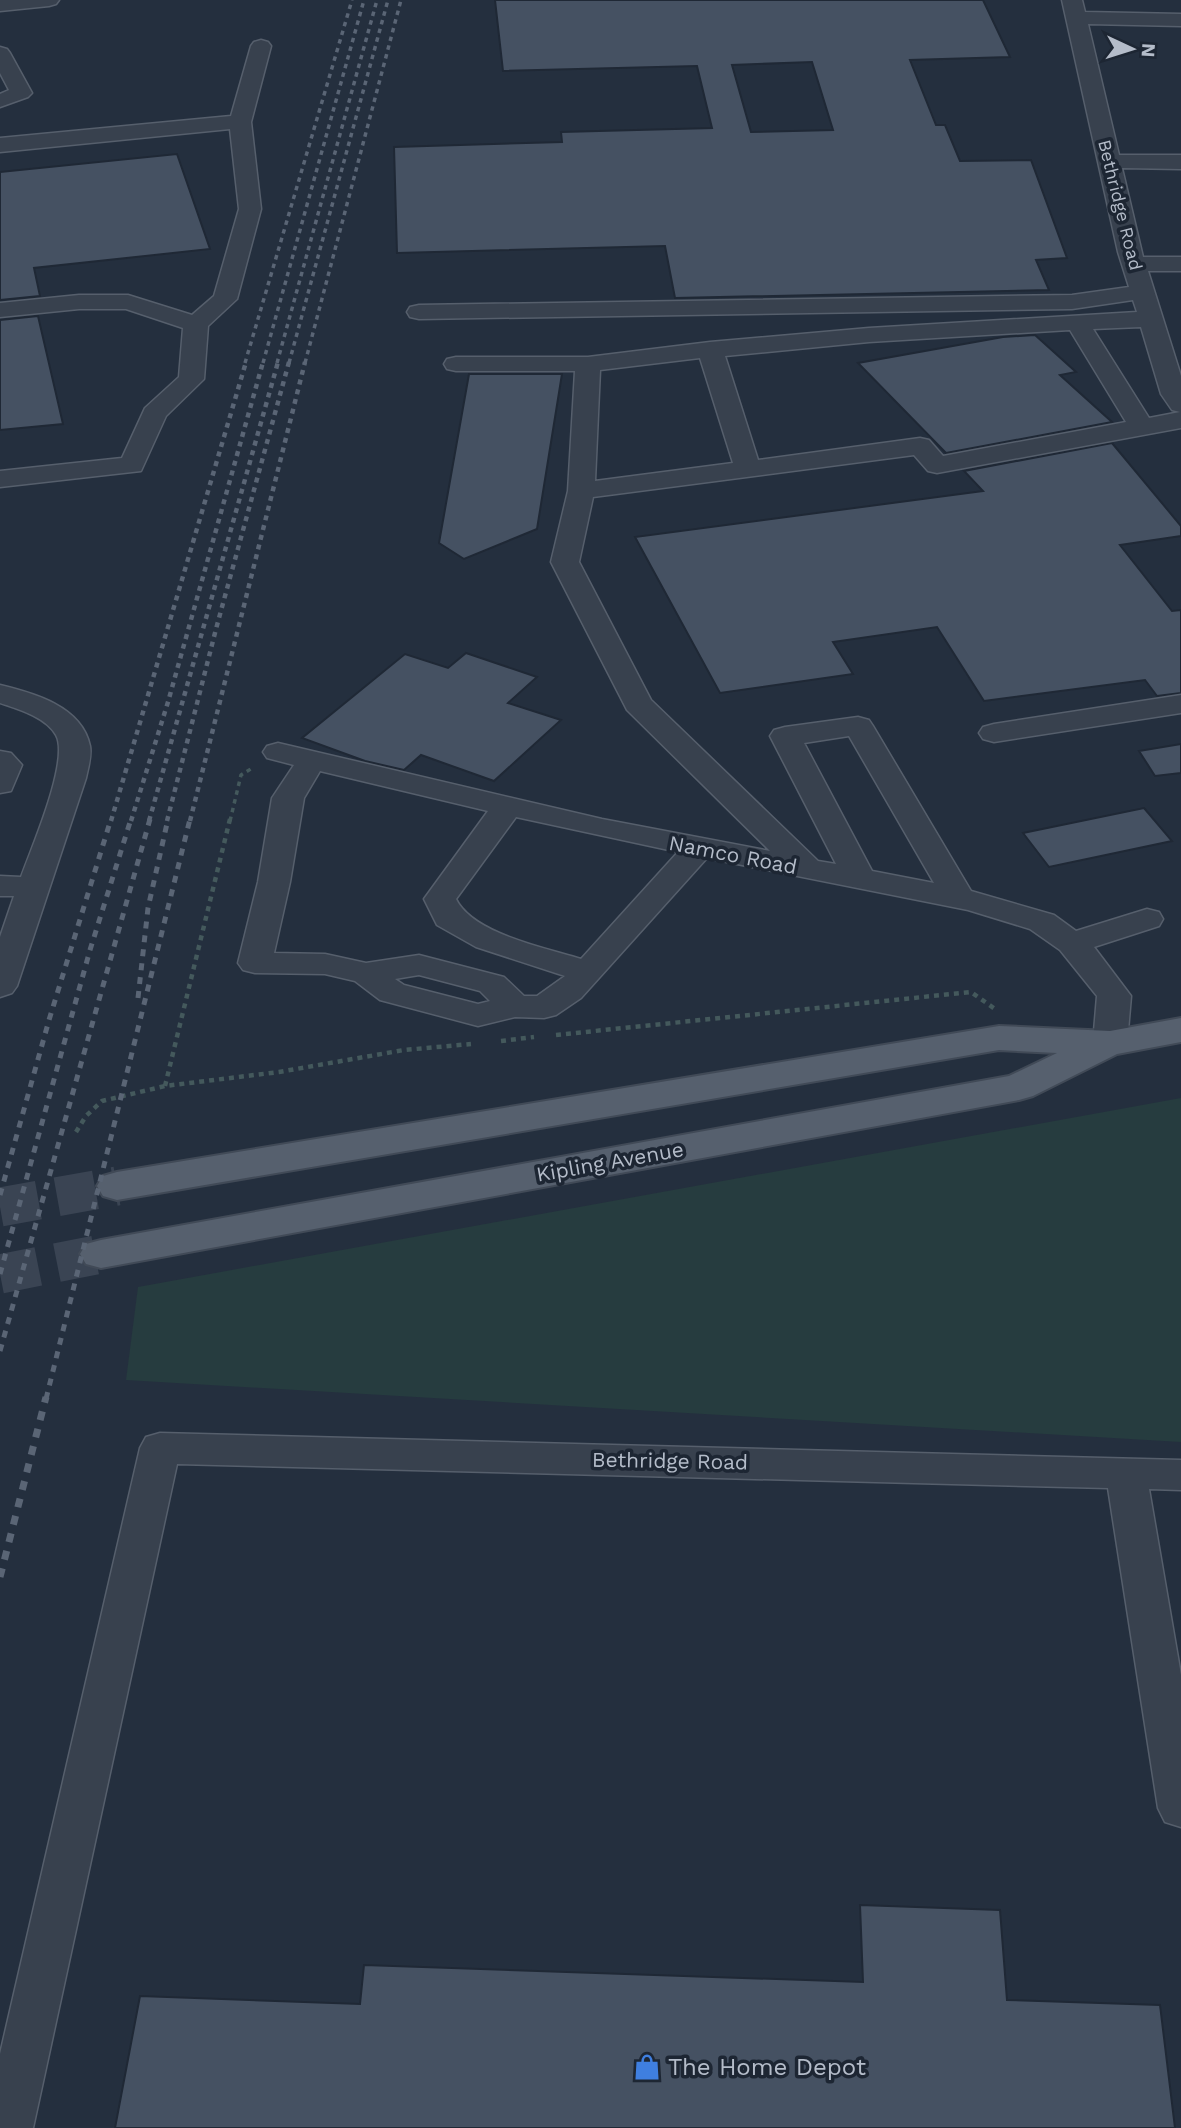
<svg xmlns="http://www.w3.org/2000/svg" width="1181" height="2128" font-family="'Work Sans',sans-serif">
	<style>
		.green { fill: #263c3f }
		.building { fill: #455162; stroke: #1f2835; stroke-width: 2; fill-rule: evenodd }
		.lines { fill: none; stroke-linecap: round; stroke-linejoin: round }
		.major-tunnel { stroke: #3a4453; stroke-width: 39; stroke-dasharray: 39 19; stroke-linecap: butt }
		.minor-casing { stroke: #565f6c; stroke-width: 3 }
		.major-casing { stroke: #414a57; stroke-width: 4 }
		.path-far1 { stroke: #44595c; stroke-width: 3.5; stroke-dasharray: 4.5 4.5; stroke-linecap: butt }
		.path { stroke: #44595c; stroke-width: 4.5; stroke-dasharray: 5 5; stroke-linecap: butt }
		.minor { fill: #38414e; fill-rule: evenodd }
		.major { fill: #56606e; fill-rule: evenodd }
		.rail-far3 { stroke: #5a6575; stroke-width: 3.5; stroke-dasharray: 4.5 4.5; stroke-linecap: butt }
		.rail-far2 { stroke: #5a6575; stroke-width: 4.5; stroke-dasharray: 5 5; stroke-linecap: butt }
		.rail-far1 { stroke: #5a6575; stroke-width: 5; stroke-dasharray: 7 7; stroke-linecap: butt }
		.rail { stroke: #5a6575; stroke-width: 7; stroke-dasharray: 9 9; stroke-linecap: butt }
		.labels { text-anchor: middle; stroke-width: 7; stroke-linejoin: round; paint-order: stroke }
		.far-street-label { font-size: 18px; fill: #b4bcc9; stroke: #1d2633 }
		.street-label { font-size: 21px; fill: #b4bcc9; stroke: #1d2633 }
		.near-poi-label { font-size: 24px; fill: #b4bcc9; stroke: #1d2633; text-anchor: start }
	</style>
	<rect width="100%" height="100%" fill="#242f3e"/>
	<polygon class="green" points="1181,1098 1181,1442 126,1380 138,1287"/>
	<g class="building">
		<path d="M495,0H983L1010,57L910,60L936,125H945L960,161L1031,160L1067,258L1036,260L1049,290L675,298L665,246L397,253L394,147L562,142L561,132L712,128L697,66L503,71ZM812,62L833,130L751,132L732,65Z"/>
		<polygon points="177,154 210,249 34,268 40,296 0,300 0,172"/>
		<polygon points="38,316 63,424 0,430 0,320"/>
		<polygon points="1035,335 1076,372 1060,375 1112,422 946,453 858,363 1003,337"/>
		<polygon points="469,374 562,374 537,529 464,559 439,543"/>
		<polygon points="1112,443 1181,526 1181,536 1120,545 1172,611 1181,610 1181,693 1157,696 1145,680 984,701 937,627 833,642 853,674 720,693 635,537 983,491 964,471"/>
		<polygon points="466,653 537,677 508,703 561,720 494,781 421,755 404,770 365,761 302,738 405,654 448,668"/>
		<polygon points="1181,744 1181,773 1155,776 1139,751"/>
		<polygon points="1144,808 1172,841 1049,867 1023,833"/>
		<polygon points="860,1905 1000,1910 1007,2000 1160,2005 1175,2128 115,2128 140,1996 360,2004 364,1965 863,1982"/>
	</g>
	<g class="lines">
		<g class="major-tunnel">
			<polyline points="0,1207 117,1186"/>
			<polyline points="0,1274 101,1254"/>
		</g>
		<g class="minor-casing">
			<g id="minor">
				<polygon points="0,0 59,0 56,4 49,6 0,11"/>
				<path d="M1062,0H1082L1085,12L1181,14V26L1088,24L1119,155H1181V169L1122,168L1143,257H1181V271H1148L1181,376V428L937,473L928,471L914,455L593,497L579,562L651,700L818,861L836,864L770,736L774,730L785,727L858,717L869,720L873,726L971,891L1054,915L1076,931L1147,909L1159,912L1163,919L1159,926L1094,947L1131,996L1127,1043L1122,1051L1110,1054L1098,1051L1093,1043L1097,996L1060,950L1030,929L968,910L707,858L581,998L556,1015L544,1018L515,1017L478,1026L380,1000L355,981L325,974L255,973L243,970L238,963L258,882L272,798L294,765L267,758L263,752L267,746L278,743L602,819L770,851L627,710L551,562L568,491L575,371H456L447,369L444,364L447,359L456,357H588L710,342L869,328L1137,312L1133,300L1072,309L419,319L410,317L407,312L410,307L419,305L1072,295L1129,287L1118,252ZM1141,327L1161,394L1172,410L1180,412L1149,418L1093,329ZM1070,330L1126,422L943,456L929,440L920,438L758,460L725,356L869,342ZM700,358L733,463L595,481L600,370ZM849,736L934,883L872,871L804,743ZM320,771L488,811L424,899L437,925L476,947L565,976L537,996H524L504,977L419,955L366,963L325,954L274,953L290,882L304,798ZM516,817L678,852L581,959C546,948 473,934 456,899ZM419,975L480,991L490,1001L478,1004L404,985L395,979Z"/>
				<polygon points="261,40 268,42 271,46 251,122 261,209 237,299 208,326 204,379 166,416 141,471 0,487 0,471 122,458 145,408 179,377 183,328 126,309 79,309 0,317 0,303 79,295 128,295 192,315 214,296 239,209 230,129 0,152 0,138 231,116 251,46 254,42"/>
				<polygon points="0,47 7,49 10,53 32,93 28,97 0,107 0,94 9,90 0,73"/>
				<path d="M0,685C33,693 82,706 90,746C92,756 88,768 86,778L17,986L12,993L0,997V937L14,896H0V876L21,877C31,849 70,760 56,735C46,717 18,709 0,703Z"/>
				<polygon points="1181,695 1181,713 994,742 983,739 979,733 983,727 994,724"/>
				<polygon points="0,751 11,753 22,765 11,791 0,793"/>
				<polygon points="160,1433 1181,1460 1181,1490 1149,1489 1181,1675 1181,1827 1165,1822 1158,1808 1108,1488 177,1464 33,2128 0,2128 0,2054 140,1448 146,1437"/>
			</g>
		</g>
		<g class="major-casing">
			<polygon id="major" points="1181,1018 1181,1042 1117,1054 1033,1096 1019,1100 101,1268 86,1264 80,1254 86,1244 101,1240 1009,1076 1057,1053 999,1050 117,1200 103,1196 97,1186 103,1176 117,1172 999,1026 1110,1031"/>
		</g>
		<polyline class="path-far1" points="230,821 241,775 254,767"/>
		<g class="path">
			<polyline points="556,1035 971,992 995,1009"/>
			<polyline points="501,1041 534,1037"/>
			<polyline points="165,1086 230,819"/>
			<polyline points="76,1132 86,1116 102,1101 165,1086 279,1072 404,1050 471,1044"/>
		</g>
		<use href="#minor" class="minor"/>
		<use href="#major" class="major"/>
		<g class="rail-far3">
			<polyline points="245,363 352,0"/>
			<polyline points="263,363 364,0"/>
			<polyline points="277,363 377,0"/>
			<polyline points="289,363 388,0"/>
			<polyline points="305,363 401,0"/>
		</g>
		<g class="rail-far2">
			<polyline points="111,821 246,362"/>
			<polyline points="131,821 168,702 263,362"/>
			<polyline points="149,821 278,362"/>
			<polyline points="167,821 216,629 289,362"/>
			<polyline points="190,821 305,362"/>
		</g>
		<g class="rail-far1">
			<polyline points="138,998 148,908 168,819"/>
			<polyline points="0,1195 49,1020 111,819"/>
			<polyline points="0,1274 90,950 131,819"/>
			<polyline points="0,1351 150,819"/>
			<polyline points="46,1399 190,819"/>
		</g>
		<polyline class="rail" points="0,1577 46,1397"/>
	</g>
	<defs>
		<g id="shop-bare" transform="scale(2.1)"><path d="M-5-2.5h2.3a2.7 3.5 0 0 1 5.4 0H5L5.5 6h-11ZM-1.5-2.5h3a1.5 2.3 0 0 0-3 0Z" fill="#3f7fe0" stroke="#1d2633" stroke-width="2.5" paint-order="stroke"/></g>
	</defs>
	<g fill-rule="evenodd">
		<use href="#shop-bare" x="647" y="2067"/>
	</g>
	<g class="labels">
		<g class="far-street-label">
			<text transform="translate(1120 205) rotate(76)" y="6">Bethridge Road</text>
		</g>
		<g class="street-label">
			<text transform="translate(733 855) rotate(11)" y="7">Namco Road</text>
			<text transform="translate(610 1162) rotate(-10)" y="7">Kipling Avenue</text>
			<text transform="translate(670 1461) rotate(1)" y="7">Bethridge Road</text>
		</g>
		<g class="near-poi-label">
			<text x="668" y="2075">The Home Depot</text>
		</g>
	</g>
	<g transform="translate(1132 49) rotate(94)" stroke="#1d2633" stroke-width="5" paint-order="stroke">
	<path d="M0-5L12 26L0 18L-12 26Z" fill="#b4bcc9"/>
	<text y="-10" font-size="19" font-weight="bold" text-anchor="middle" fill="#b4bcc9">N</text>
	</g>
</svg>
